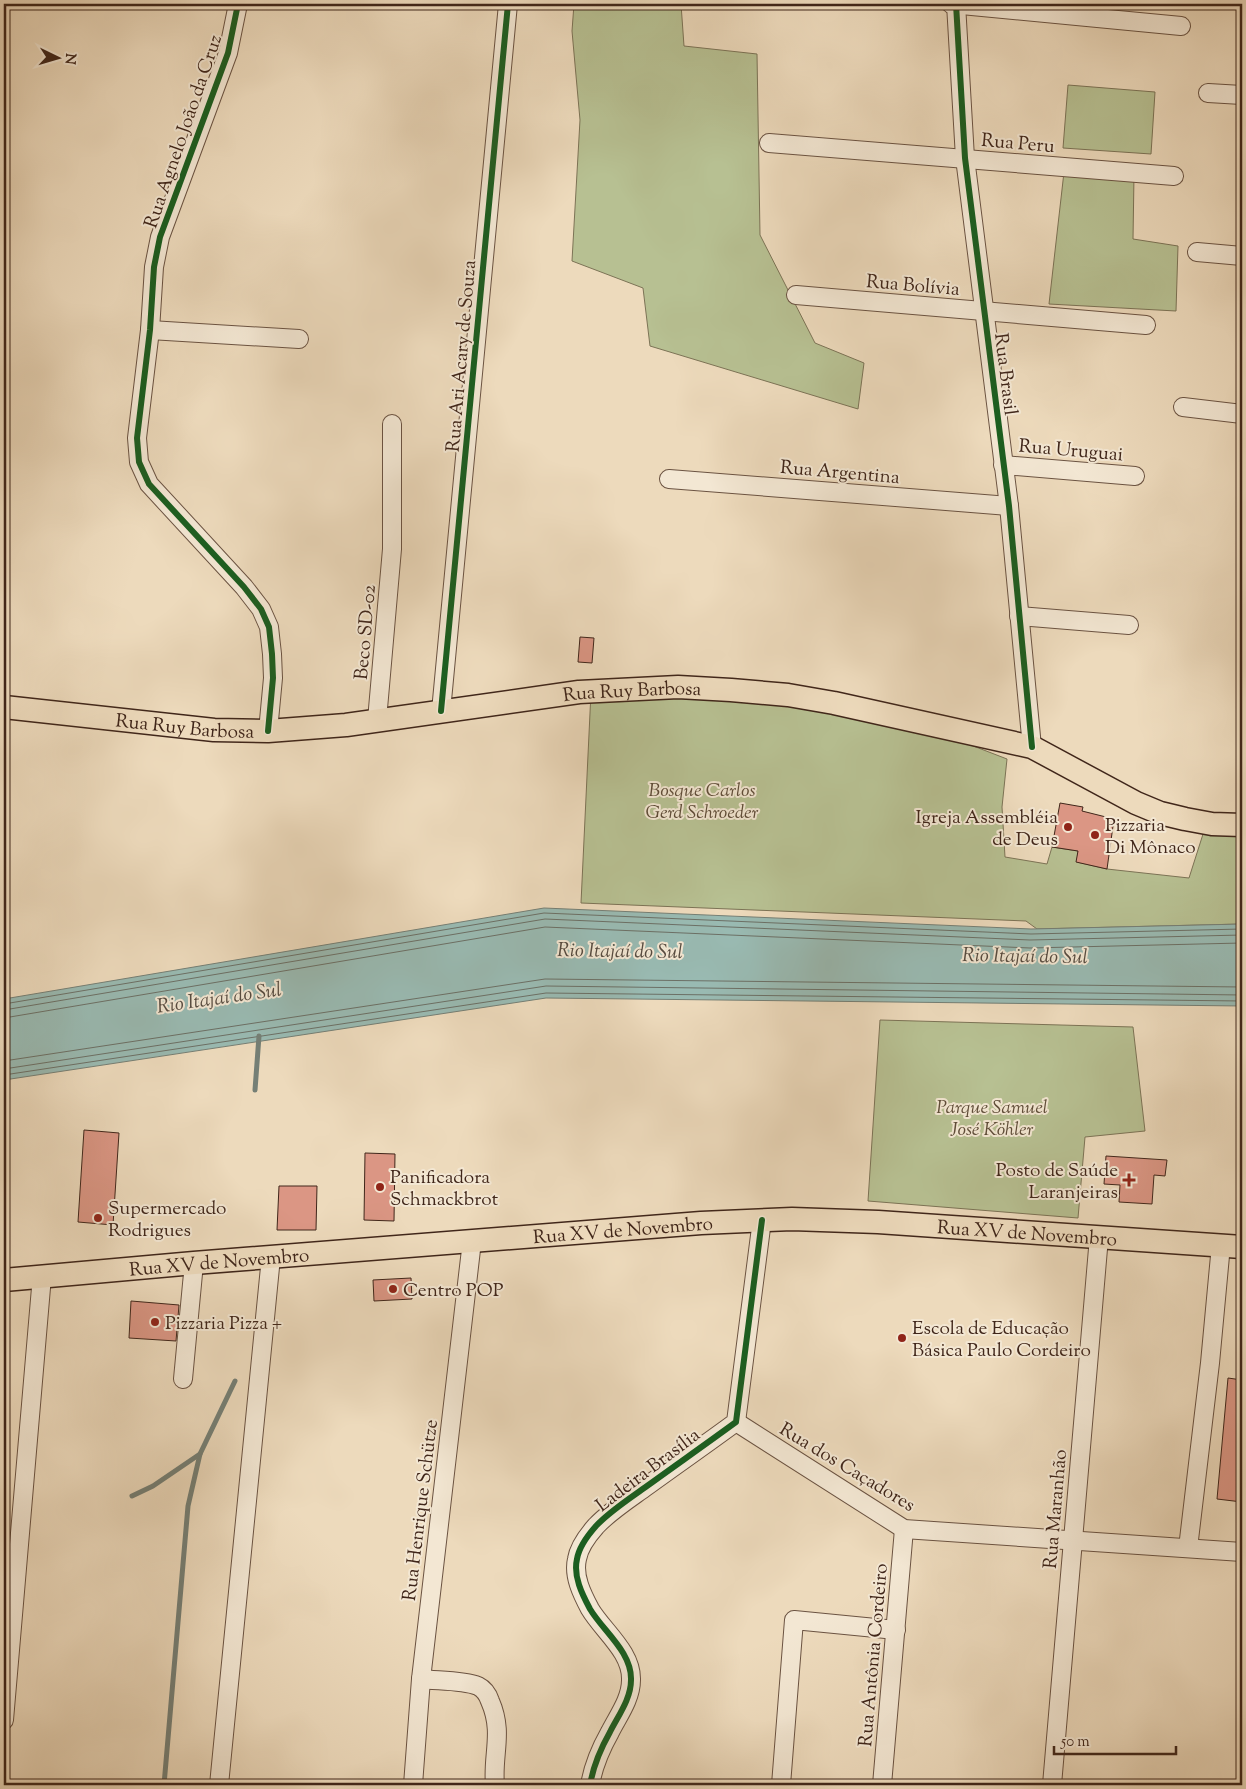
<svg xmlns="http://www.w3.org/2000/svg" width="1246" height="1789" font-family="'Sorts Mill Goudy',serif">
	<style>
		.green { fill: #b7c092; stroke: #7c7356 }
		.water { fill: #99bab2; stroke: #757f75 }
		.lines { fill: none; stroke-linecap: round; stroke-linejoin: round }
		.shore { stroke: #6c7066; stroke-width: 1 }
		.stream { stroke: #757f75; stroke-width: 5 }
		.building { fill: #db9684; stroke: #40261a }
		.minor-casing { stroke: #6b5342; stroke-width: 20 }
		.major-casing { stroke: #40261a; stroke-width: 25 }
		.minor { stroke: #f3e7d3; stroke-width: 18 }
		.major { stroke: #eddabc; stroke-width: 22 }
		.cycleway-casing { stroke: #f3e7d3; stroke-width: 9 }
		.cycleway { stroke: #1b5e20; stroke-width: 6 }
		.poi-dot { fill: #8f2418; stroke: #f3e7d3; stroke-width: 2 }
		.labels { text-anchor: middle; stroke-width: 4; stroke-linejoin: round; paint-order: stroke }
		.street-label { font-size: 19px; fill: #40261a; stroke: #f3e7d3 }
		.park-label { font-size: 19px; font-style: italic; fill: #5e4c38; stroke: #f3e7d3 }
		.poi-label { font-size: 19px; fill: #40261a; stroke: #f3e7d3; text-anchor: start }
		.water-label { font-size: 20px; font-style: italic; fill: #564b40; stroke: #f3e7d3 }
	</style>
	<rect width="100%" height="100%" fill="#eddabc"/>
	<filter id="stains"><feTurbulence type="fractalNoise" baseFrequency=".004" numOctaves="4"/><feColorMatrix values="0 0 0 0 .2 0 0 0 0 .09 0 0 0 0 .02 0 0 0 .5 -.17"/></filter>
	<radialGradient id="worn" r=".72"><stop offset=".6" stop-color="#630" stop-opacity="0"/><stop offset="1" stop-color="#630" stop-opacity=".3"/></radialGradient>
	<g class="green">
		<polygon points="574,4 681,4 684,46 757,54 760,235 815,343 864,363 858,409 650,346 643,288 572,261 580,120 572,31"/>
		<polygon points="1068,85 1155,92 1151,154 1063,148"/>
		<polygon points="1064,172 1134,175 1133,239 1178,246 1176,311 1049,304"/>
		<polygon points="591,692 732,693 924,727 1007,759 1002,807 1005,857 1047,864 1052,847 1078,851 1077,862 1107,869 1189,878 1204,831 1242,831 1242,924 1037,929 1026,921 581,903"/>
		<polygon points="880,1020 1133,1027 1145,1131 1085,1137 1078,1218 868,1201"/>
	</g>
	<polygon class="water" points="544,908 1031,929 1242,924 1242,1006 546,998 4,1080 4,999"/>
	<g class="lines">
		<g class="shore">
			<polyline points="4,1004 544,913 1031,934 1242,929"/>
			<polyline points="4,1010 545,919 1030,940 1242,935"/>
			<polyline points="4,1018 545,927 1030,948 1242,943"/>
			<polyline points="4,1061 545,979 1242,987"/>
			<polyline points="4,1069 546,986 1242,995"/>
			<polyline points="4,1075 546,993 1242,1001"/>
		</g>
		<g class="stream">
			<polyline points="255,1090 259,1036"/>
			<polyline points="132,1496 153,1486 200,1454 235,1381"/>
			<polyline points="164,1785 188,1506 200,1454"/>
		</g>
	</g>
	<g class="building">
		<polygon points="580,637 594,638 592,663 578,662"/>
		<polygon points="1060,803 1083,807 1082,811 1114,819 1107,869 1076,862 1078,851 1052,847"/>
		<polygon points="84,1130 119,1133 113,1225 78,1222"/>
		<polygon points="365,1153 395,1154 394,1221 364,1220"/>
		<polygon points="1106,1156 1167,1160 1165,1176 1154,1175 1152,1204 1119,1202 1120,1185 1104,1184"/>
		<polygon points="279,1186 317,1186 316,1230 277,1230"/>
		<polygon points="411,1278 412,1299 374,1301 373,1280"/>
		<polygon points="131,1301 179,1305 176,1341 129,1338"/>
		<polygon points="1228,1378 1242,1380 1242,1502 1217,1499"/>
	</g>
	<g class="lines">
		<g class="minor-casing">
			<g id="minor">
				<polyline points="238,4 228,53 160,237 154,267 150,330 137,438 139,462 149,484 244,587 261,609 269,627 272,654 273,678 268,731"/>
				<polyline points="951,4 1181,26"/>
				<polyline points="956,4 965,158 1009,506 1032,747"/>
				<polyline points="1208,93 1242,95"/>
				<polyline points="769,143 1174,176"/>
				<polyline points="1197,252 1242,256"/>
				<polyline points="796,295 1146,325"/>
				<polyline points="150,330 299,339"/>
				<polyline points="1183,407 1242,414"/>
				<polyline points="1003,465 1135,476"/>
				<polyline points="669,479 1009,506"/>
				<polyline points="1019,616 1129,625"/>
				<polyline points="441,711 508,4"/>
				<polyline points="377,720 392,549 392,424"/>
				<polyline points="183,1379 194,1263"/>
				<polyline points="736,1422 904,1529 1242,1552"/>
				<polyline points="1188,1548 1210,1363 1221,1245"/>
				<path d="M421,1679C438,1681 463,1680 478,1686C484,1689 488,1695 490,1701C504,1733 492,1754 495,1785"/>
				<polyline points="4,1720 42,1276"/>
				<polyline points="219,1785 271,1257"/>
				<polyline points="413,1785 421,1679 472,1241"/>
				<path d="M590,1785C593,1767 601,1748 610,1732C618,1716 631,1699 631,1680C632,1652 603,1631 590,1609C582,1594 573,1576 577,1559C579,1547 588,1535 596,1526C610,1511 629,1499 647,1486C676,1465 706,1444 736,1422L762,1220"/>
				<polyline points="781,1785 794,1620 896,1630"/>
				<polyline points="882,1785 904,1529"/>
				<polyline points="1052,1785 1099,1237"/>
			</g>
		</g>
		<g class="major-casing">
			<g id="major">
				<path id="s1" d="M4,707L214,730L268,731L346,725L579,692L678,687L731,690L788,695L834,703L1032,747L1136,803L1160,813L1185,819L1212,824L1242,825"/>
				<path id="s2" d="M4,1280L194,1263L701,1223L792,1219L878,1222L1242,1247"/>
			</g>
		</g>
		<use href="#minor" class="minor"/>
		<use href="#major" class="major"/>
		<g class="cycleway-casing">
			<g id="cycleway">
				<polyline points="238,4 228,53 160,237 154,267 150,330 137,438 139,462 149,484 244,587 261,609 269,627 272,654 273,678 268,731"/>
				<polyline points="956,4 965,158 1009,506 1032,747"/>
				<polyline points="441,711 508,4"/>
				<path d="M590,1785C593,1767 601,1748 610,1732C618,1716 631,1699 631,1680C632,1652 603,1631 590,1609C582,1594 573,1576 577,1559C579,1547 588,1535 596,1526C610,1511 629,1499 647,1486C676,1465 706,1444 736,1422L762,1220"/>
			</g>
		</g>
		<use href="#cycleway" class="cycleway"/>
	</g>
	<g class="poi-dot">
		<circle cx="1068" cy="827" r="5"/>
		<circle cx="1095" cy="835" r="5"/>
		<path d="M1126.5 1172.5h5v5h5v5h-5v5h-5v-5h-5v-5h5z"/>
		<circle cx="380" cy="1187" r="5"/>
		<circle cx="98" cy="1218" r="5"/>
		<circle cx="393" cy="1289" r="5"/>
		<circle cx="155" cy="1322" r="5"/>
		<circle cx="902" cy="1338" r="5"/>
	</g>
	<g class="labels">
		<g class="street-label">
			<text transform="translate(182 131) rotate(-71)" y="7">Rua Agnelo João da Cruz</text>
			<text transform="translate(1018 142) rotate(5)" y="7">Rua Peru</text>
			<text transform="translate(913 284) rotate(5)" y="7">Rua Bolívia</text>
			<text transform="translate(460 356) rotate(-85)" y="7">Rua Ari Acary de Souza</text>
			<text transform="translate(1007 374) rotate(83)" y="7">Rua Brasil</text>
			<text transform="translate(1071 449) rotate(5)" y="7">Rua Uruguai</text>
			<text transform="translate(840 471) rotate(5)" y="7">Rua Argentina</text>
			<text transform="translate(364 632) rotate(-85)" y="7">Beco SD-02</text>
			<text dy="7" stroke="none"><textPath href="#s1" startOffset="632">Rua Ruy Barbosa</textPath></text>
			<text dy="7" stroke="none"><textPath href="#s1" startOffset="182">Rua Ruy Barbosa</textPath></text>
			<text dy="7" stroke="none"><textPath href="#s2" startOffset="621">Rua XV de Novembro</textPath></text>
			<text dy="7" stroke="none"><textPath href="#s2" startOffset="1026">Rua XV de Novembro</textPath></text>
			<text dy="7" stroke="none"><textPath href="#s2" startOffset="216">Rua XV de Novembro</textPath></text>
			<text transform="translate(848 1466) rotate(31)" y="7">Rua dos Caçadores</text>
			<text transform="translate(647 1469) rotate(-37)" y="7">Ladeira Brasília</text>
			<text transform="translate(1054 1509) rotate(-85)" y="7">Rua Maranhão</text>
			<text transform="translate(419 1510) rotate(-83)" y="7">Rua Henrique Schütze</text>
			<text transform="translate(872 1655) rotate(-85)" y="7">Rua Antônia Cordeiro</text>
		</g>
		<g class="park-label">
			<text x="702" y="796">Bosque Carlos<tspan x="702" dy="22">Gerd Schroeder</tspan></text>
			<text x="992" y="1113">Parque Samuel<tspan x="992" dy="22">José Köhler</tspan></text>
		</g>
		<g class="poi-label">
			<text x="1058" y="823" text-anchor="end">Igreja Assembléia<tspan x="1058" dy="22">de Deus</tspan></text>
			<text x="1105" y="831">Pizzaria<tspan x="1105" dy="22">Di Mônaco</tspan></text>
			<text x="1118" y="1176" text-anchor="end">Posto de Saúde<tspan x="1118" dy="22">Laranjeiras</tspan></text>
			<text x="390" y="1183">Panificadora<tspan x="390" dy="22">Schmackbrot</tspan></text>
			<text x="108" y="1214">Supermercado<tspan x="108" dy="22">Rodrigues</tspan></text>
			<text x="403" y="1296">Centro POP</text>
			<text x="165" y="1329">Pizzaria Pizza +</text>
			<text x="912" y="1334">Escola de Educação<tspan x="912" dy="22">Básica Paulo Cordeiro</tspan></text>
		</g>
		<g class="water-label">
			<text transform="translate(620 950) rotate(1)" y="7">Rio Itajaí do Sul</text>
			<text transform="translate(1025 955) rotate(1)" y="7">Rio Itajaí do Sul</text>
			<text transform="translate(219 997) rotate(-8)" y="7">Rio Itajaí do Sul</text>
		</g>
	</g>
	<rect width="1246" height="1789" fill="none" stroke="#eddabc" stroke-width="20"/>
	<rect x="5" y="5" width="1236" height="1779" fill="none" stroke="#40261a" stroke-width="2.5"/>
	<rect x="10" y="10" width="1226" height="1769" fill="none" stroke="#40261a"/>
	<g transform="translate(58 58) rotate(95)" stroke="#f3e7d3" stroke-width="4" paint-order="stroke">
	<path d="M0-4L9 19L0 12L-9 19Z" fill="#40261a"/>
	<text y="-8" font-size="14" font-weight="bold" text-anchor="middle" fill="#40261a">N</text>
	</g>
	<path d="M1054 1746v8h122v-8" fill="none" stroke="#40261a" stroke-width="2.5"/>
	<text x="1061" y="1746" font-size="15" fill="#40261a" stroke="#f3e7d3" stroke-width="4" paint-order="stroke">50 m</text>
	<rect width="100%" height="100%" filter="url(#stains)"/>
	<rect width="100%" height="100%" fill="url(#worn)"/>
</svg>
